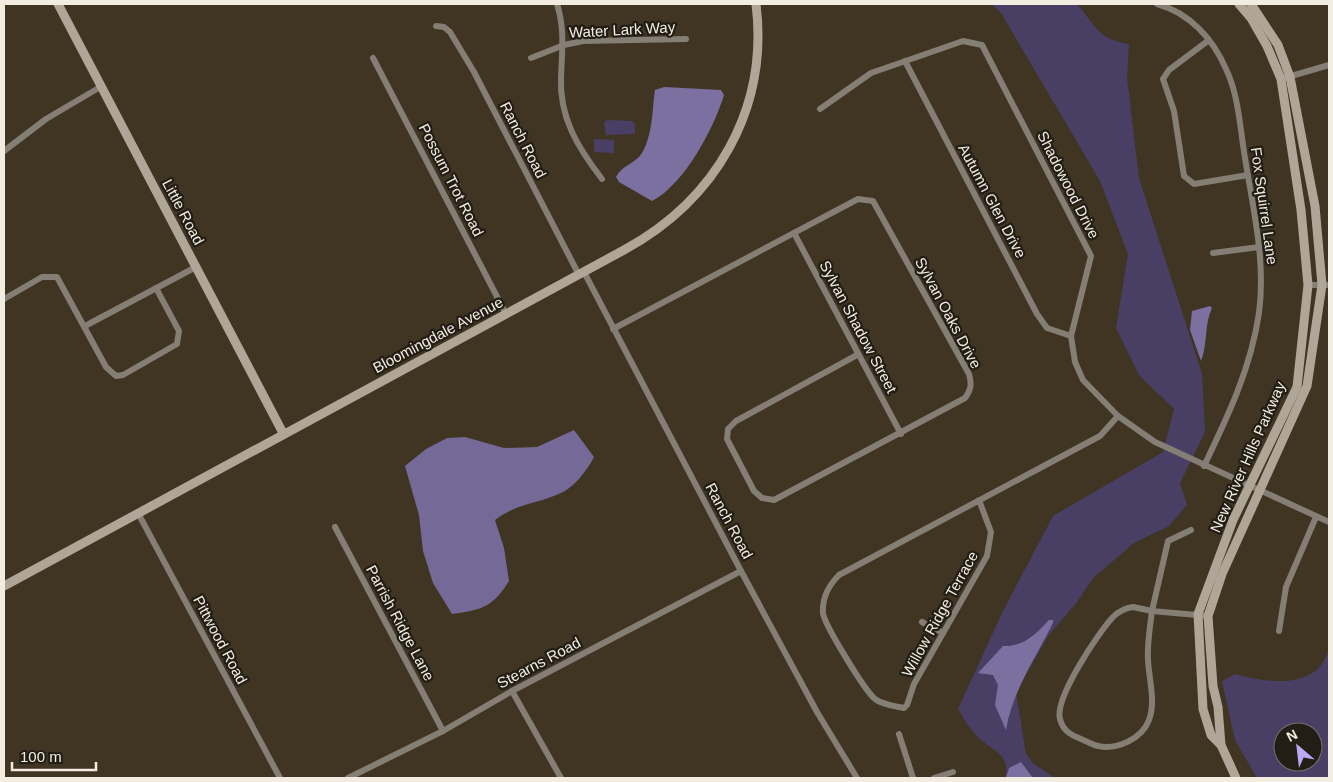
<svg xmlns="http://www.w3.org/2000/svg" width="1333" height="782" font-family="Helvetica,sans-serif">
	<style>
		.green { fill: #493f65; fill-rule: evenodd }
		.forest { fill: #756998 }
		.water { fill: #7c70a0 }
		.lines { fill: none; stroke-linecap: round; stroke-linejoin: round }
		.street { stroke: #847e75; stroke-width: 6 }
		.secondary { stroke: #afa698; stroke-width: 9 }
		.labels { text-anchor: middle; stroke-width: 4.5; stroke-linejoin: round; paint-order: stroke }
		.street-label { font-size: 15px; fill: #f3ece1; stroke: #221d15 }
	</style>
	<rect width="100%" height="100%" fill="#403423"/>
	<g class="green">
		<path d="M991,4H1077C1096,26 1097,39 1129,44L1127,78L1139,178L1202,374L1205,432L1180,483L1187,505L1169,526L1134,543L1093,578L1077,602L1048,636L1016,692L1026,754L1034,764L1055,778H1005C1013,753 987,749 974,733C968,726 963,717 958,709L1002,613L1053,516L1163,452L1174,409L1139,375L1116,328L1128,254L1100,181L1001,13Z"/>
		<polygon points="607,120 632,121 635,124 635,134 606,135 604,123"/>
		<polygon points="594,139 614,140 614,153 594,152"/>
		<path d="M1329,648V778H1257L1235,740L1222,681L1235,674C1267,683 1319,691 1329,648ZM1283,732H1313V762H1283Z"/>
	</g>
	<path class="forest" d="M574,430L594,457C588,469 575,486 563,492C539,504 519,502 495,520L504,548L509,581C493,607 482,610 452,614L433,583L423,551L419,515L405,466L426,449L447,438L465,437L504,448L537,447Z"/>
	<g class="water">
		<path d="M664,87L721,90L724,95C714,128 684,185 652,201L619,182L616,177C622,165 635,164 642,153C653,134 652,110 655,90Z"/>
		<path d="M1210,306L1212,308C1204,324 1208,344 1201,361L1190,330L1192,311Z"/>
		<path d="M1049,620H1053V623C1036,657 1012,692 1006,730L995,705L998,685L993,675L978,673L1003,646C1023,647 1035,635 1049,620Z"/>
		<polygon points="1021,762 1033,778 1006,778 1009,768"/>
	</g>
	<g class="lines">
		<g class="street">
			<path d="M557,4C565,29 562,51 561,77C559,117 578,148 602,179"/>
			<path d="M1157,4C1190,13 1213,39 1226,69C1239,96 1240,129 1245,158C1253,209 1266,261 1259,313C1251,368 1228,416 1204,466"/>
			<polyline points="436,26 444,27 450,32 474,72 579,275"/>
			<polyline points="1209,40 1169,70 1163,79 1174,111 1184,176 1194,184 1248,175"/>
			<polyline points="373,58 506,314"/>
			<polyline points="531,58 564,45 583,41 686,39"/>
			<polyline points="905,61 1037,314 1047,328 1071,336"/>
			<polyline points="1281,79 1329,65"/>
			<polyline points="820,109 871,73 963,41 982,45 1091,256 1071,336 1075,362 1083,380 1118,416 1155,442 1329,522"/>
			<polyline points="4,151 46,119 102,86"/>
			<polyline points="794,233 901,434"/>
			<polyline points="1213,253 1259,247"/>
			<polyline points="584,272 741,571 817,712 857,778"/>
			<polyline points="1308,285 1329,285"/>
			<polyline points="4,299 42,277 57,277 106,367 116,376 123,375 177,344 179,331 156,288"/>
			<polyline points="85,326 196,267"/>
			<path d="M613,329L858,199L873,201L969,374C972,384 971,390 965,398L774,500L762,498L754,491L727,439L728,429L736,421L857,355"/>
			<path d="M979,500L991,532L987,556L914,684L907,705L904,708C894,706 883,705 875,699C865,691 824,624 823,613C822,598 829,585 839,575L1100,436L1118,416"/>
			<polyline points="138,513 280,778"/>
			<polyline points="335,527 443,731"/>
			<polyline points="1191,530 1168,541 1152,611 1208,616"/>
			<path d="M1133,607L1152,611C1150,627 1147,644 1148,660C1149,680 1156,701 1149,720C1142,739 1117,750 1098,746C1093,745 1086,741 1081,739C1071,735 1063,731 1060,719C1054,699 1098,633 1113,617C1119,611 1125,608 1133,607Z"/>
			<polyline points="922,622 943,633"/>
			<polyline points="1279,631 1286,587 1316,517"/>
			<polyline points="512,691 561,778"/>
			<polyline points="899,734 913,778"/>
			<polyline points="348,778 443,731 512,691 741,571"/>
			<polyline points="934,778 953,772"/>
		</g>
		<g class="secondary">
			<polyline points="58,4 283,433"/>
			<path d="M4,586L624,250C716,200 769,109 756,4"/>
			<polyline points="1221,745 1211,735 1203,709 1198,614 1233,520 1297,387 1308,285 1301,210 1281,79 1267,46 1251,18 1239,4"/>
			<polyline points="1236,778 1221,745 1218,707 1213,686 1208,616 1222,574 1307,386 1322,285 1315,206 1290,77 1278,45 1251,4"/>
		</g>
	</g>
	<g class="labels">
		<g class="street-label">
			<text transform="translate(622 30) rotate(-3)" y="5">Water Lark Way</text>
			<text transform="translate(523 140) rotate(63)" y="5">Ranch Road</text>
			<text transform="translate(451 180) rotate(63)" y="5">Possum Trot Road</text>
			<text transform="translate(1068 185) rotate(63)" y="5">Shadowood Drive</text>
			<text transform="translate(992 201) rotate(62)" y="5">Autumn Glen Drive</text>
			<text transform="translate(1264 206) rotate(82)" y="5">Fox Squirrel Lane</text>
			<text transform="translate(183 212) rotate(62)" y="5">Little Road</text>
			<text transform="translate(948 313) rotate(62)" y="5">Sylvan Oaks Drive</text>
			<text transform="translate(858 327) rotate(62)" y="5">Sylvan Shadow Street</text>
			<text transform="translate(438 335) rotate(-28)" y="5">Bloomingdale Avenue</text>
			<text transform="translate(1248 457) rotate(-66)" y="5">New River Hills Parkway</text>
			<text transform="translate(729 521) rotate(62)" y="5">Ranch Road</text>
			<text transform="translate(940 614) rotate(-61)" y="5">Willow Ridge Terrace</text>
			<text transform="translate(400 623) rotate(62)" y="5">Parrish Ridge Lane</text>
			<text transform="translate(220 640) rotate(62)" y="5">Pittwood Road</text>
			<text transform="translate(539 663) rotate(-28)" y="5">Stearns Road</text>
		</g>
	</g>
	<rect width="1333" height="782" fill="none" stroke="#f3ece1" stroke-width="10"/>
	<g transform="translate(1298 747) rotate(332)"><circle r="24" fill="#221d15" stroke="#767067"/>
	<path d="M0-4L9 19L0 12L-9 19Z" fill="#bca9f5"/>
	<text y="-8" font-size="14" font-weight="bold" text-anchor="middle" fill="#f3ece1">N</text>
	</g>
	<path d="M12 762v8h84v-8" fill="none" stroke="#f3ece1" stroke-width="2.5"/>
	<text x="20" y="762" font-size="15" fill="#f3ece1" stroke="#221d15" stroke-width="4" paint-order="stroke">100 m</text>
</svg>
